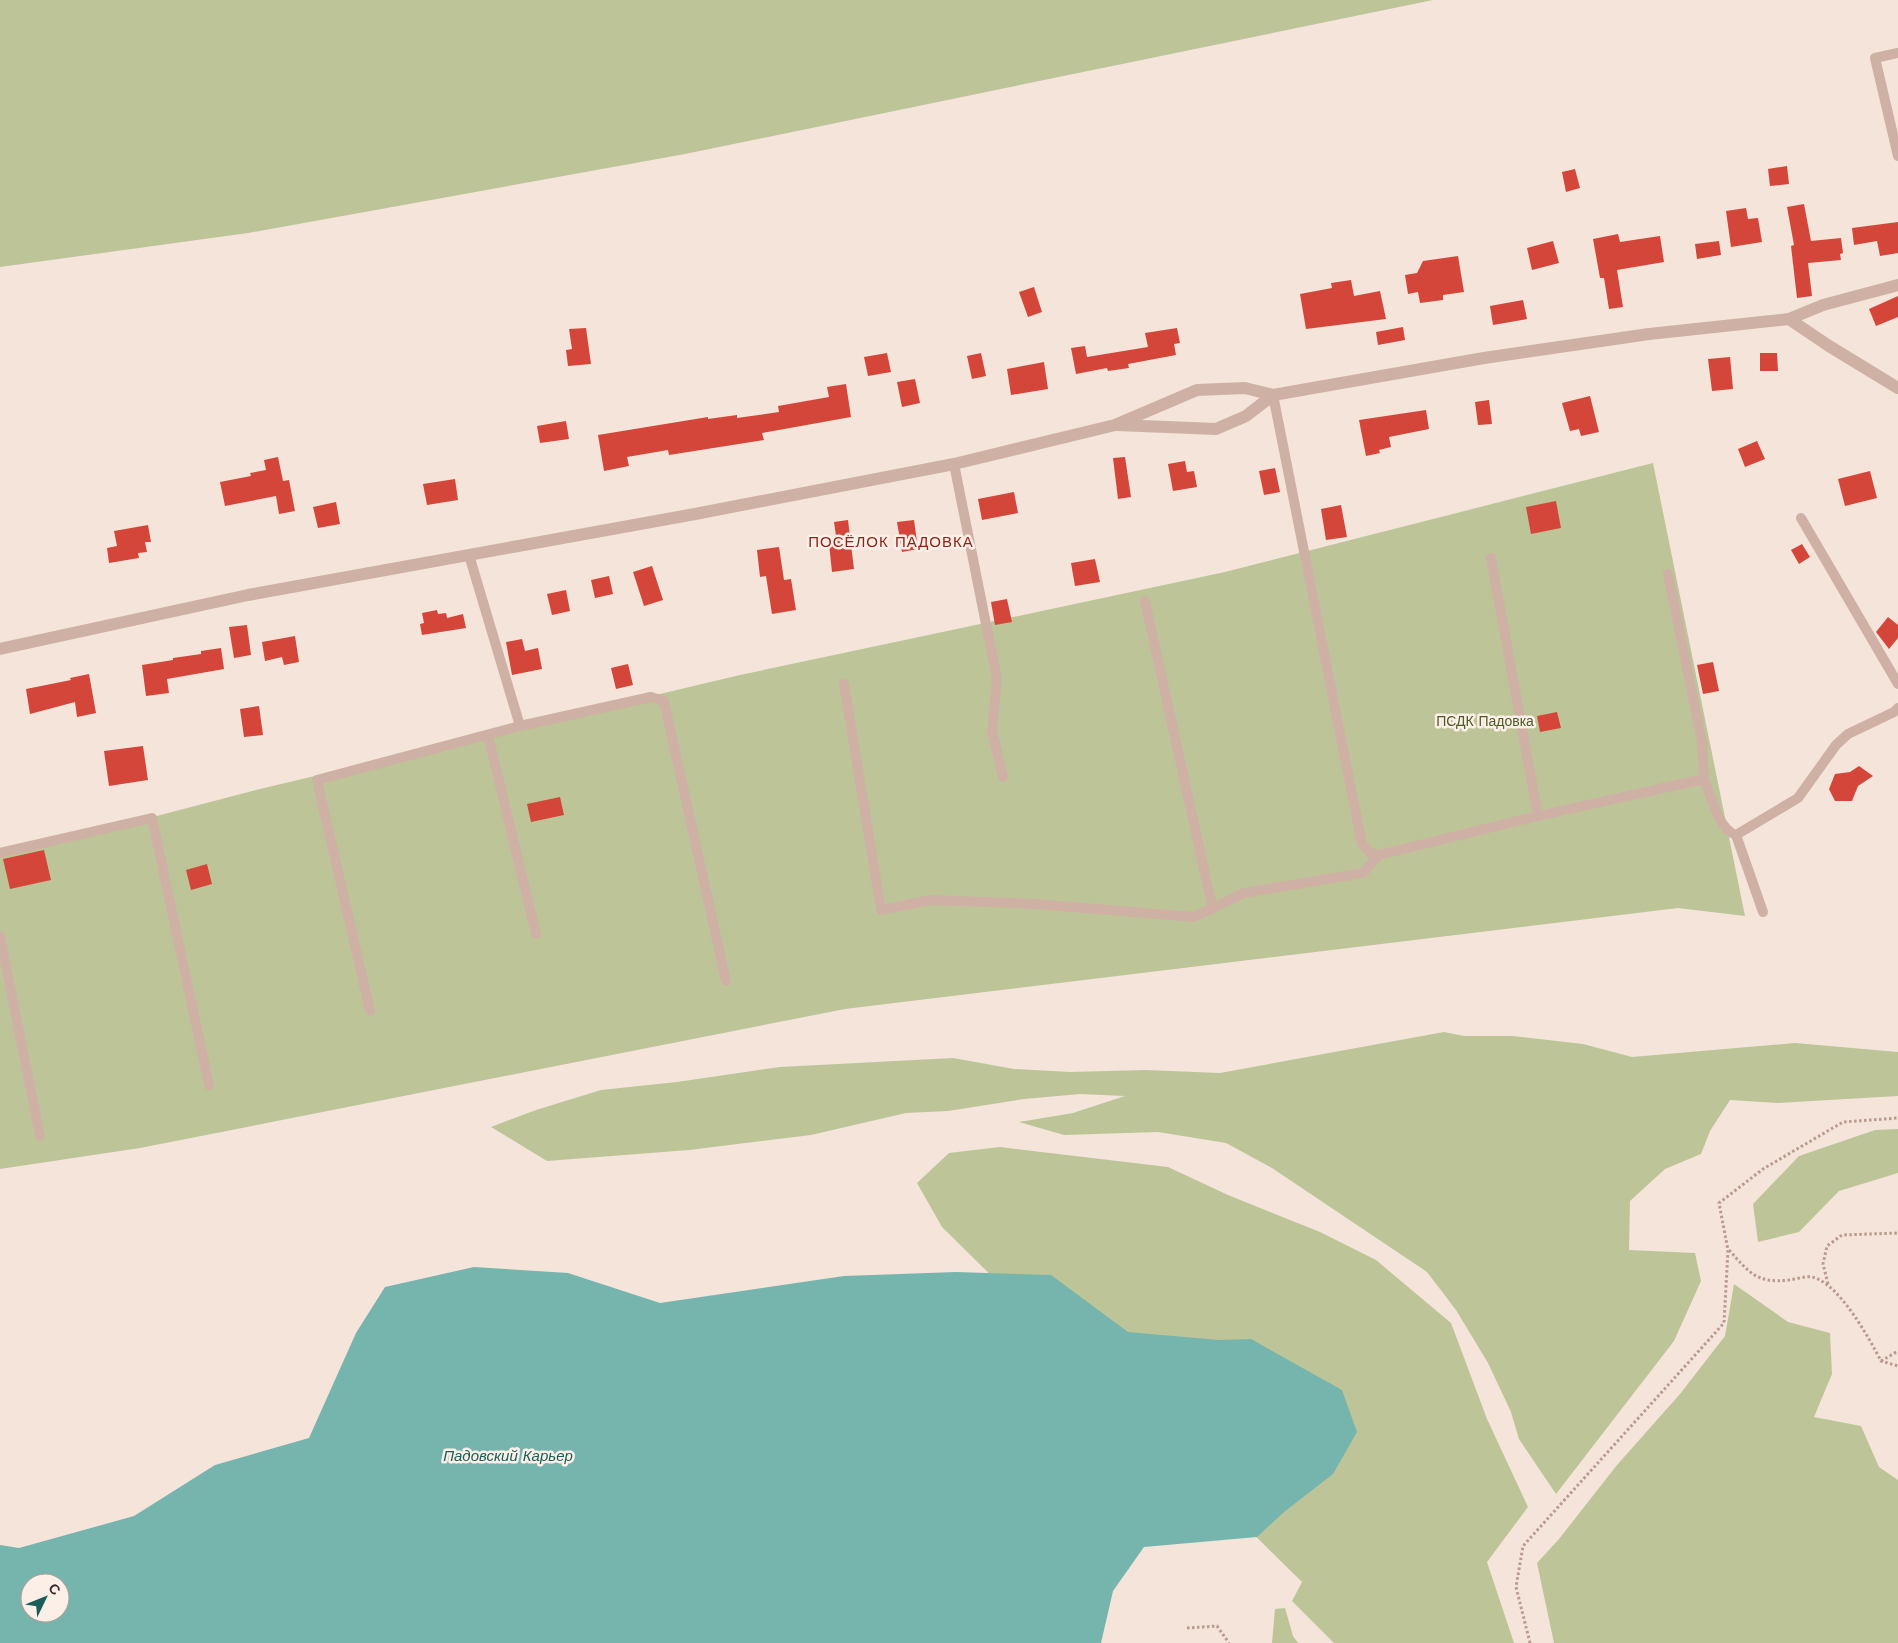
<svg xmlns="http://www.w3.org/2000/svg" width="1898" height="1643" font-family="'Work Sans',sans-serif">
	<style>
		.green { fill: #bdc598 }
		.water { fill: #76b5ad; fill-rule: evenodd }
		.building { fill: #d34639 }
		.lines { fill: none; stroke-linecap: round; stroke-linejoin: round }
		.path { stroke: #ba9a8e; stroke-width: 3; stroke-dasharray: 2.5 2.5; stroke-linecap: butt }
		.lane { stroke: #ceb1a4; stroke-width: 10 }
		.street { stroke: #ceb1a4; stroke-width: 12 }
		.labels { text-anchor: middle; stroke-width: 5; stroke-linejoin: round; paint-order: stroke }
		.park-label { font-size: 14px; fill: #4f5a28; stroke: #fbefe7 }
		.neighbourhood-label { font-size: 15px; letter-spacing: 1px; fill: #902017; stroke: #fbefe7 }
		.water-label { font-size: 15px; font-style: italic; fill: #175f58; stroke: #fbefe7 }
	</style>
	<rect width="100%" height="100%" fill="#f4e4da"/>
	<g class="green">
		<polygon points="0,0 1433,0 685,154 248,233 0,267"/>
		<polygon points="1653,463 1745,916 1678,908 845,1009 140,1148 0,1169 0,857 260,789 740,675 1225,572"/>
		<polygon points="1444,1032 1464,1036 1512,1036 1583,1044 1632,1057 1795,1043 1898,1052 1898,1096 1778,1103 1730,1100 1710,1131 1701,1154 1665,1169 1630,1201 1629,1250 1695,1253 1701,1281 1674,1341 1556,1494 1519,1439 1511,1412 1488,1363 1456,1310 1427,1272 1272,1168 1226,1143 1158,1132 1064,1135 1019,1122 1073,1113 1125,1096 1080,1094 1024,1099 948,1111 906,1113 811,1135 689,1150 547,1161 491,1127 536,1110 601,1090 677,1082 780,1067 953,1058 1014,1069 1070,1072 1146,1070 1220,1073"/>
		<polygon points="1898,1129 1898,1173 1839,1191 1799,1232 1758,1242 1753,1204 1799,1156 1875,1130"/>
		<polygon points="1000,1147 1168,1167 1228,1195 1320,1232 1376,1260 1451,1323 1487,1419 1528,1507 1487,1562 1514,1643 1334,1643 1292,1601 1302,1582 942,1227 917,1183 949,1153"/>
		<polygon points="1734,1284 1788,1322 1830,1333 1832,1374 1814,1417 1861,1426 1879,1467 1898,1480 1898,1643 1554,1643 1537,1563 1559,1539 1617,1465 1680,1394 1725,1336"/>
		<polygon points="1285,1608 1293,1636 1298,1643 1272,1643 1275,1609"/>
	</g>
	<path class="water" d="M474,1267L568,1273L660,1303L844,1276L956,1272L1051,1275L1128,1332L1219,1340L1251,1339L1342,1390L1357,1432L1333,1474L1284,1512L1257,1537L1144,1547L1113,1591L1101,1643H0V1545L19,1548L134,1516L215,1465L309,1438L356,1333L385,1287ZM30,1583H60V1613H30Z"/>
	<g class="building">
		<polygon points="1787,166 1789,184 1770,186 1768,169"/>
		<polygon points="1575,169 1580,188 1566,192 1562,172"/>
		<polygon points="1804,204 1811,241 1841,238 1843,253 1840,254 1841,260 1808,263 1812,296 1797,298 1791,246 1794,245 1787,207"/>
		<polygon points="1746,208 1748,219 1758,218 1762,242 1731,247 1726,211"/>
		<polygon points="1898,222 1898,253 1880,256 1877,241 1854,245 1852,228"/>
		<polygon points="1618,234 1620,242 1660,236 1664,262 1617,270 1623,307 1609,309 1604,278 1600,278 1593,239"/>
		<polygon points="1553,241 1559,263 1532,270 1527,248"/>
		<polygon points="1719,241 1721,255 1697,259 1695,244"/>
		<polygon points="1458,256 1464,292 1443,295 1443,300 1420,303 1418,292 1408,294 1405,275 1417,273 1423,261"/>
		<polygon points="1351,280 1354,296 1380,291 1386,319 1306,329 1300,294 1332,288 1331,283"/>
		<polygon points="1034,287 1042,312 1028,317 1019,292"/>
		<polygon points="1898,296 1898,317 1876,326 1869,309"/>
		<polygon points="1523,300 1527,319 1493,325 1490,306"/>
		<polygon points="1403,327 1405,340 1378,345 1376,332"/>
		<polygon points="586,328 591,364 568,366 566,350 572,349 569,329"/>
		<polygon points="1177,328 1180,343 1174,344 1176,355 1128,364 1129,368 1108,371 1107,368 1076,374 1071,348 1085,346 1087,357 1148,347 1145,333"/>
		<polygon points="887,353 891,372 868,376 864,357"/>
		<polygon points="981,353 986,376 972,379 967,356"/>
		<polygon points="1760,353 1777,353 1778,371 1760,371"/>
		<polygon points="1730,357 1733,389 1712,391 1708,359"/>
		<polygon points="1044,362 1048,389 1011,395 1007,369"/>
		<polygon points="915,379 920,403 902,407 897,382"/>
		<polygon points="846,384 851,417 762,433 764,440 669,455 668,450 627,457 629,466 604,471 598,435 708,417 708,419 737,415 737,418 779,412 778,406 829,397 827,387"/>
		<polygon points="1590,396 1599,432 1581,436 1579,429 1570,431 1562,403"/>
		<polygon points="1489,400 1492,424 1478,425 1475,402"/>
		<polygon points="1426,410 1429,429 1389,437 1391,447 1379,450 1380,453 1366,456 1359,420"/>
		<polygon points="566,421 569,439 540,443 537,426"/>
		<polygon points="1757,441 1765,459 1745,467 1738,449"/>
		<polygon points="278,457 283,481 289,480 295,511 279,514 276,496 225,506 220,482 251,476 250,473 266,470 264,460"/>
		<polygon points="1125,457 1131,497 1118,499 1113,458"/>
		<polygon points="1185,461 1187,472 1194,471 1197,487 1173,491 1168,464"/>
		<polygon points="1275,468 1280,492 1264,495 1259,471"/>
		<polygon points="1870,471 1877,498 1845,506 1838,479"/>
		<polygon points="455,479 458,500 427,505 423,484"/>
		<polygon points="1014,492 1018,513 982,520 978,499"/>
		<polygon points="1556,501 1561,528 1531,534 1526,507"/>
		<polygon points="336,502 340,524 318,528 313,507"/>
		<polygon points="1341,505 1347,537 1326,540 1321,509"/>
		<polygon points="848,520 854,569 832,572 829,544 837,543 834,522"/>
		<polygon points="914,520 918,549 902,552 897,522"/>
		<polygon points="148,525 151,542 145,542 147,552 138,553 139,558 109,563 107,548 117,546 114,531"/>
		<polygon points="1802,544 1810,557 1799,564 1791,550"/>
		<polygon points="779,547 784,580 791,579 796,610 772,614 766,576 760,577 757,550"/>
		<polygon points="1095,559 1100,582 1075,586 1071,563"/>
		<polygon points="652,566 663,600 644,606 633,572"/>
		<polygon points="609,576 613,594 595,598 591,580"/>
		<polygon points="566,590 570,611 552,615 547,594"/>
		<polygon points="1007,599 1012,622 995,625 991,602"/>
		<polygon points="437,610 438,614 446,613 447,618 463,614 466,628 422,635 420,624 424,623 422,613"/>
		<polygon points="1888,617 1898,625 1898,638 1889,649 1876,632"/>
		<polygon points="247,625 251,655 234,658 229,627"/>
		<polygon points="295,636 299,662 284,665 282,657 265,661 262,642"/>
		<polygon points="522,639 525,651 538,648 542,669 512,675 506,642"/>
		<polygon points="221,648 224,669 167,679 169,693 146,696 142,665 173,660 173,658 201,654 201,651"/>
		<polygon points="1713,662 1719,691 1703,694 1697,665"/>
		<polygon points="628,664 633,685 616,689 611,668"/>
		<polygon points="89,674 96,713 77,717 75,702 30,714 26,689 71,680 70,678"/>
		<polygon points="259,706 263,735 244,737 240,709"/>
		<polygon points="1557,712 1561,728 1540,732 1537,716"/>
		<polygon points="143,746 148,780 109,786 104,751"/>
		<polygon points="1859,766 1873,776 1858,786 1852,801 1835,801 1829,789 1835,774 1850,772"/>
		<polygon points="560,797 564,815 531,822 527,804"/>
		<polygon points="44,850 51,880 10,889 3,859"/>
		<polygon points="207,864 212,884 191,890 186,870"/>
	</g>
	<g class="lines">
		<g class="path">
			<path d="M1729,1250C1749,1272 1756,1284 1789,1280C1796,1279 1805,1276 1812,1277C1839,1283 1869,1338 1881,1361L1898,1366"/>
			<polyline points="1828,1284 1823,1264 1827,1246 1842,1235 1898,1233"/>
			<polyline points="1881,1361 1898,1351"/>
			<polyline points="1187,1628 1217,1626 1229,1643"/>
			<polyline points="1530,1643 1516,1587 1523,1546 1724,1323 1728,1250 1719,1203 1763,1169 1843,1122 1898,1118"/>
		</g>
		<g class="lane">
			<polyline points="1898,53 1875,58 1898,156"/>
			<polyline points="1273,395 1362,844 1370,853 1379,855 1538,816 1704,779 1702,742 1668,574"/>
			<polyline points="954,464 997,679 992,731 1003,777"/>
			<polyline points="1801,518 1898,684"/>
			<polyline points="469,555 520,726 651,697 664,701 726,981"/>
			<polyline points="1491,558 1538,816"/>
			<polyline points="1145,601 1212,906"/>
			<polyline points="844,684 881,910 931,900 1036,904 1194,917 1244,893 1363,873 1379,855"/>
			<polyline points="488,735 536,934"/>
			<path d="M1704,779C1711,796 1718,829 1736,835L1798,798L1836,745L1848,734L1894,712L1898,708"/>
			<polyline points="1736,835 1763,912"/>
			<polyline points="0,853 152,818 209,1085"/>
			<polyline points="0,936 40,1136"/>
			<polyline points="370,1011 317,780 520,726"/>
		</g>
		<g class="street">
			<polyline points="1789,319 1823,305 1898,285"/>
			<polyline points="1117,425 1216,429 1246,416 1273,395"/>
			<polyline points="0,649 248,595 695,514 954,464 1115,425 1197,390 1245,388 1273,395 1484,358 1649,334 1789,319 1829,346 1898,388"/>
		</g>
	</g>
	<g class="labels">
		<g class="park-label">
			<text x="1485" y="726">ПСДК Падовка</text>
		</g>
		<g class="neighbourhood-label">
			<text x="891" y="547">ПОСЁЛОК ПАДОВКА</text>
		</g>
		<g class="water-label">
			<text x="508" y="1461">Падовский Карьер</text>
		</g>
	</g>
	<g transform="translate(45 1598) rotate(47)"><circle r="24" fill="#fbefe7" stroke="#ada09a"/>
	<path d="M0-4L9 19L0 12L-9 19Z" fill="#175f58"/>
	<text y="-8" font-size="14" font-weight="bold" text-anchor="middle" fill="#382927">С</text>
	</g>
</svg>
